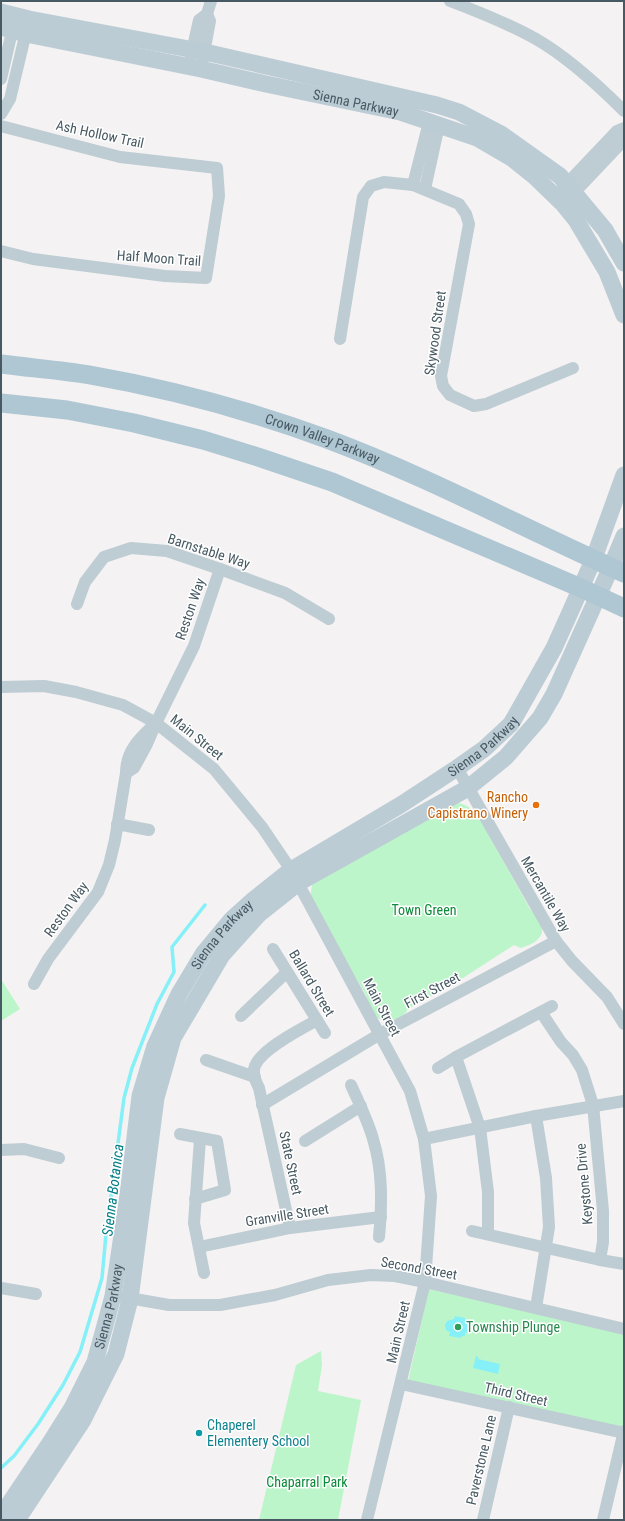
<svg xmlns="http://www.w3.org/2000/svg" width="625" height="1521" font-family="'Roboto Condensed',sans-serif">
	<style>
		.green { fill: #bdf5ca }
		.water { fill: #85f0f7 }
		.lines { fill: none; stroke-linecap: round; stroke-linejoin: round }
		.stream { stroke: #85f0f7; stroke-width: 3.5 }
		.minor { stroke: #beccd3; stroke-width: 12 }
		.secondary { stroke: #bcccd5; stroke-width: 17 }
		.primary { stroke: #afc6d3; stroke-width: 19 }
		.food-dot { fill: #e8710a; stroke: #fff; stroke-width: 1.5 }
		.leisure-dot { fill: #2e9e5b; stroke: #fff; stroke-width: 1.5 }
		.culture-dot { fill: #0f9aa8; stroke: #fff; stroke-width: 1.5 }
		.labels { text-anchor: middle; stroke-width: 3; stroke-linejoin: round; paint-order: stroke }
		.street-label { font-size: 14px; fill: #475962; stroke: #fff }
		.food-label { font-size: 14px; fill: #c56008; stroke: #fff; text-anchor: end }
		.park-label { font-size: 14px; fill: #0c8939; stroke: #fff }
		.leisure-label { font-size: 14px; fill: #27864d; stroke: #fff; text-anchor: start }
		.culture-label { font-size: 14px; fill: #0d838f; stroke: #fff; text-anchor: start }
		.water-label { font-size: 15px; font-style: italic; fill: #058089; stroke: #fff }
	</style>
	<rect width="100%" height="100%" fill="#f4f2f2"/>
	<g class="green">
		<path d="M459,803C471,806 476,813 482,823L530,909C538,916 548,929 538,939C534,944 526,946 521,948L514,945L463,978L408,1009C406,1014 401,1017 396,1019C378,1025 367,1012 366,995L318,914L310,898L312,885L431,815Z"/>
		<polygon points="1,979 20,1009 1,1021"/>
		<polygon points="429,1289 624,1333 624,1419 622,1429 408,1381"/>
		<polygon points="321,1351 322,1365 318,1391 361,1400 338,1520 259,1520 296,1365"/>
	</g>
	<g class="water">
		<polygon points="455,1316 465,1318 465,1321 468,1322 467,1325 471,1329 470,1332 465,1333 465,1336 462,1336 461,1338 449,1336 450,1332 446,1330 445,1325 447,1321 454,1319"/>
		<polygon points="476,1356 478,1357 478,1359 500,1364 498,1374 473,1368"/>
	</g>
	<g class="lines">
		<polyline class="stream" points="1,1468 14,1456 38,1424 63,1385 80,1352 102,1278 106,1234 124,1098 132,1068 157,1004 174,972 172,947 205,905"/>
		<g class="minor">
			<path d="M450,1C479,12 509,24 536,39C569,58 598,85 624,111"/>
			<polyline points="191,56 199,20 207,14 211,1"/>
			<polyline points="201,69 210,21 207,14"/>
			<polyline points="1,79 14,23"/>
			<polyline points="1,114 10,99 27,28"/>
			<polyline points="1,126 120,157 217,168 219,196 206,278 165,276 33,259 1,251"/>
			<polyline points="413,185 427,130 434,123"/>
			<polyline points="425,189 439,125"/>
			<polyline points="561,190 617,131 624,128"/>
			<polyline points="570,197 624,140"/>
			<polyline points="340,339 363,197 371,186 384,182 413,185 459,204 466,214 469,224 441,376 443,386 450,395 474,406 486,404 573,368"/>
			<polyline points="77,604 85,582 104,557 131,548 167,551 220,569 285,593 329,619"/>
			<polyline points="1,687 44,686 76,692 123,705 156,723 214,769 262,827 291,870 410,1091 424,1139 431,1196 425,1282 367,1520"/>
			<polyline points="457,768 556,941 572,961 607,997 624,1024"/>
			<polyline points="126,773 134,768 146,746 156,723 194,646 220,569"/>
			<polyline points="117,824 149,830"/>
			<polyline points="273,949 325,1033"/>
			<path d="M34,984L48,959L98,892L109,865L115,840L126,773C126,750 140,738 156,723"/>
			<polyline points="541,1012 561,1042 573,1055 582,1070 593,1105 603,1211 603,1242 600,1260"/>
			<polyline points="241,1016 287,972"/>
			<polyline points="456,1057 480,1128 488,1192 488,1234"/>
			<polyline points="206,1060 255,1077"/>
			<polyline points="438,1068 456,1057 552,1006"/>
			<path d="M351,1085C359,1103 368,1121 373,1139C383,1171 382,1205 379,1237"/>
			<polyline points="262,1105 380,1034 556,941"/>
			<polyline points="536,1116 546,1178 549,1227 536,1308"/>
			<polyline points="180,1134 217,1141 225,1190 195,1199"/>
			<polyline points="200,1139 194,1223 204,1273"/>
			<polyline points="424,1139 536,1116 624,1101"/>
			<polyline points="305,1141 361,1106"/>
			<polyline points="1,1150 24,1149 59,1158"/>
			<path d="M290,1228L259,1088C257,1084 254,1078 254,1073C251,1053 302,1029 317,1020"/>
			<polyline points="472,1231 600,1260 624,1264"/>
			<polyline points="199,1247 290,1228 381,1217"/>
			<polyline points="1,1288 36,1294"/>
			<polyline points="123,1297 169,1305 220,1305 275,1295 328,1280 371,1275 395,1276 425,1282 624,1329"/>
			<polyline points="401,1384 624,1433"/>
			<polyline points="483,1520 509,1407"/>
			<polyline points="603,1520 624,1431"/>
		</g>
		<g class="secondary">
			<polyline points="1,12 29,19 205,52 437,105 459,112 501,134 560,176 605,230 624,263"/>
			<path id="s1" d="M1,27L26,34L201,69L266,84L400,112L477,138L513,159L533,175L563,204L576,220L607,272L624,315"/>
			<path id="s2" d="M1,1516L50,1443L72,1408L95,1362L113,1296L128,1195L140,1096L155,1046L179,994L203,954L232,919L252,901L291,870L402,804L457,768L484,749L511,724L554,648L572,608L594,558L624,475"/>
			<polyline points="17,1520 83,1420 116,1354 130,1299 156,1098 173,1038 222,955 259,914 298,883 468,788 506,757 540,718 554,694 611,567 624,536"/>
		</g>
		<g class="primary">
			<path id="s3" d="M1,364C31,368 61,370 90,375C170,389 251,411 327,439C429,477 525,529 624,573"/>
			<polyline points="1,403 67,410 134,423 203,440 258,457 332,482 581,588 624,608"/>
		</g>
	</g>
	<circle class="food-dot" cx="536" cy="805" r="4"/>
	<circle class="leisure-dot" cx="458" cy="1327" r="4"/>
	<circle class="culture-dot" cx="199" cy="1433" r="4"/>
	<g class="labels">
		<g class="street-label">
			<text dy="5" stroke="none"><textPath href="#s1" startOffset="363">Sienna Parkway</textPath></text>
			<text transform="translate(100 134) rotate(12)" y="5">Ash Hollow Trail</text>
			<text transform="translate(159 258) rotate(4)" y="5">Half Moon Trail</text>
			<text transform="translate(435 333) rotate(-82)" y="5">Skywood Street</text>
			<text dy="5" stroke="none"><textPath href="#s3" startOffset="331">Crown Valley Parkway</textPath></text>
			<text transform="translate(209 551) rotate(18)" y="5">Barnstable Way</text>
			<text transform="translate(190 609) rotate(-71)" y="5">Reston Way</text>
			<text transform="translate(197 737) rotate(39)" y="5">Main Street</text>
			<text dy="5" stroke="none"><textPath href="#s2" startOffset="958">Sienna Parkway</textPath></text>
			<text transform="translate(546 894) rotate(60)" y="5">Mercantile Way</text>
			<text transform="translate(66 909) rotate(-54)" y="5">Reston Way</text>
			<text dy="5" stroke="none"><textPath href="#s2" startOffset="634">Sienna Parkway</textPath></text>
			<text transform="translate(312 983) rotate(59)" y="5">Ballard Street</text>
			<text transform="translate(432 990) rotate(-28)" y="5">First Street</text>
			<text transform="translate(382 1007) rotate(62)" y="5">Main Street</text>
			<text transform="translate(291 1163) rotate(78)" y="5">State Street</text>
			<text transform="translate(584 1184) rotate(-95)" y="5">Keystone Drive</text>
			<text transform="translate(287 1215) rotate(-9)" y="5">Granville Street</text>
			<text transform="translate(419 1268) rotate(10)" y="5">Second Street</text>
			<text dy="5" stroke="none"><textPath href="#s2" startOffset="238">Sienna Parkway</textPath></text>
			<text transform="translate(398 1332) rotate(-77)" y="5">Main Street</text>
			<text transform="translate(516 1394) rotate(13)" y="5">Third Street</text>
			<text transform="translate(481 1460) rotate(-77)" y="5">Paverstone Lane</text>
		</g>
		<g class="food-label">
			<text x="528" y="802">Rancho<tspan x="528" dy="16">Capistrano Winery</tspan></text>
		</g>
		<g class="park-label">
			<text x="424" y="915">Town Green</text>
			<text x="307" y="1487">Chaparral Park</text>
		</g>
		<g class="leisure-label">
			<text x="466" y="1332">Township Plunge</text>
		</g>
		<g class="culture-label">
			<text x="207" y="1430">Chaperel<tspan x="207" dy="16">Elementery School</tspan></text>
		</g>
		<g class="water-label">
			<text transform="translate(113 1190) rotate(-83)" y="5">Sienna Botanica</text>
		</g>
	</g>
	<rect width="625" height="1521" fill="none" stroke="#475962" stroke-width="4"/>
</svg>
